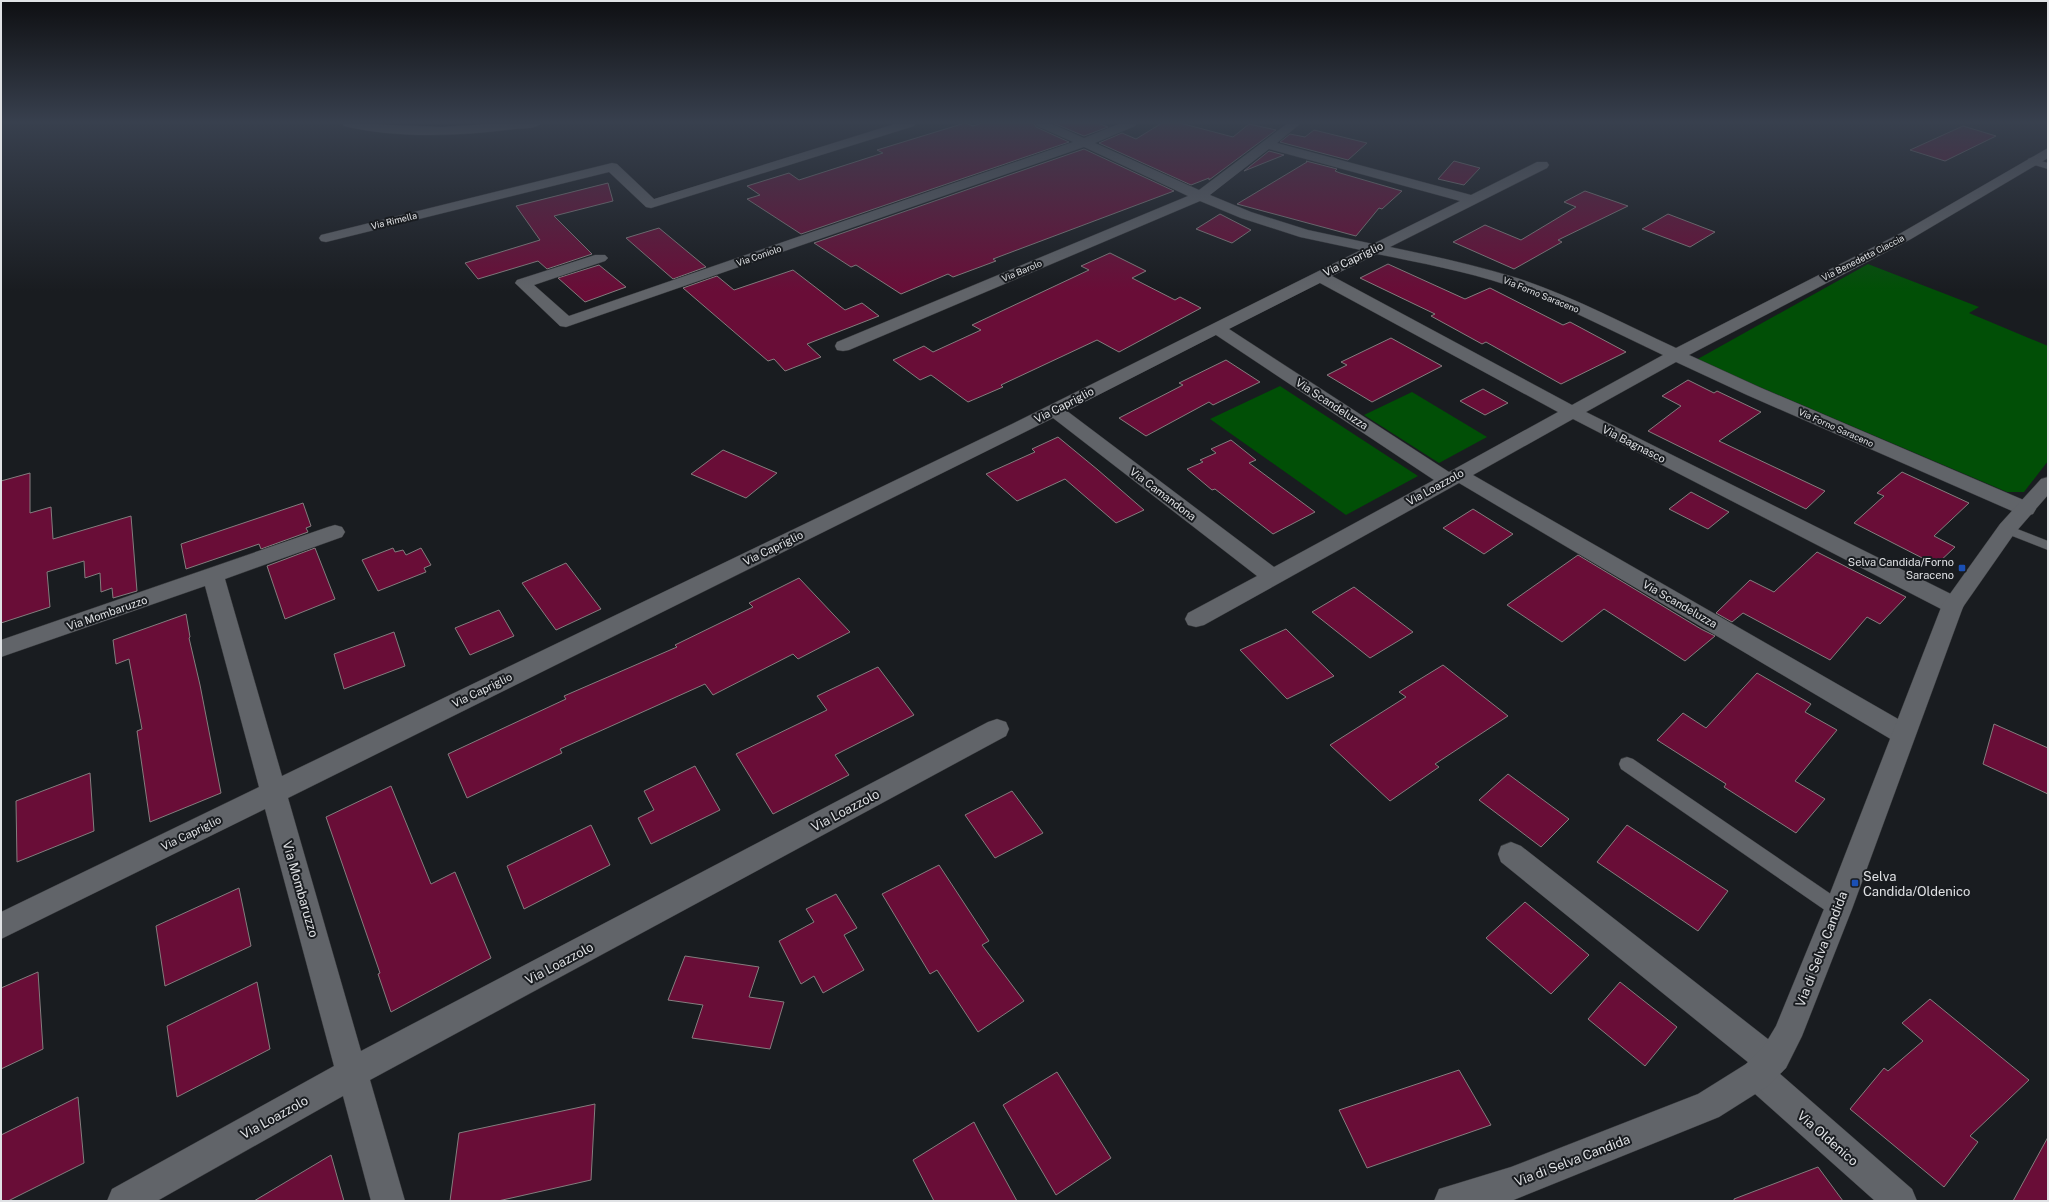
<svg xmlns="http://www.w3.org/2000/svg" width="2049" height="1202" font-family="'Public Sans',sans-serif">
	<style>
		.green { fill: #014f06 }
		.building { fill: #690d37; stroke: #847d7e }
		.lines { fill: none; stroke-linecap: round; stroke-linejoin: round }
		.service-casing { stroke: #35373a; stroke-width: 1 }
		.minor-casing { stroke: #35373a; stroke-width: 1 }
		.tertiary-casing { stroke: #35373a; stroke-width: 1 }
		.service { fill: #616469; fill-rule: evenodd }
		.minor { fill: #616469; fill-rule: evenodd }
		.tertiary { fill: #616469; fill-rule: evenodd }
		.transit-dot { fill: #1a4fb4; stroke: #191c20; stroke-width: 1.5 }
		.labels { text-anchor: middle; stroke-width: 4; stroke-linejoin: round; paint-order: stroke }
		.far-street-label { font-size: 9px; fill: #e0e2e5; stroke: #191c20 }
		.street-label { font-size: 11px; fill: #e0e2e5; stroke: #191c20 }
		.poi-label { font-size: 11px; fill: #e0e2e5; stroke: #191c20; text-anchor: end }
		.near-street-label { font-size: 13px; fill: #e0e2e5; stroke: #191c20 }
		.near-poi-label { font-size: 13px; fill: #e0e2e5; stroke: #191c20; text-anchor: start }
	</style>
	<rect width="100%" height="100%" fill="#191c20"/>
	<g class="green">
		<polygon points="1868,264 1979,307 1969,313 2048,346 2048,461 2024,492 2007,492 1696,360"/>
		<polygon points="1280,386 1418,476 1346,515 1210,419"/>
		<polygon points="1412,392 1487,437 1439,463 1364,415"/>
	</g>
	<g class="building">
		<polygon points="965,123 973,126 982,123 1034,123 1036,127 1069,142 801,234 747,199 760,195 747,186 789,173 799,180 883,153 877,150"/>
		<polygon points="1053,123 1098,123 1108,127 1084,136"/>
		<polygon points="1162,123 1180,123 1233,137 1249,124 1276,130 1209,180 1209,178 1191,185 1099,143 1122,133 1136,139"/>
		<polygon points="1963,126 1996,136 1945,161 1910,150"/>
		<polygon points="1314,130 1367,143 1348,160 1280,142 1290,134 1305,137"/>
		<polygon points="1084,149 1174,191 993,259 996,261 953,277 948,274 901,294 856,265 851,267 814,243"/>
		<polygon points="1269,151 1284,155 1244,171"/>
		<polygon points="1306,161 1337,169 1335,171 1340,173 1402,191 1382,209 1379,208 1356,236 1237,204 1307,162"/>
		<polygon points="1454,161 1480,168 1464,185 1438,179"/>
		<polygon points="608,183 613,201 554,216 592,254 547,269 538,261 478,279 465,263 540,240 516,206"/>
		<polygon points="1585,191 1628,206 1558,240 1562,242 1514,269 1453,242 1485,225 1521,240 1576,207 1564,202"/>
		<polygon points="1220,214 1251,230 1232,243 1196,229"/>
		<polygon points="1668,214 1715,232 1690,247 1642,229"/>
		<polygon points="659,228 706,267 673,279 626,238"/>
		<polygon points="1110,253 1146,271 1132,278 1175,300 1180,297 1201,308 1119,352 1097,340 1001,385 1003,387 968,402 931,375 920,380 893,360 924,346 933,352 981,330 972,325 1089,270 1081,266"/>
		<polygon points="1388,264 1465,299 1490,288 1563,325 1570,322 1626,352 1561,384 1486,342 1482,344 1431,316 1435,314 1360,278"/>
		<polygon points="599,265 626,287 585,302 558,278"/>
		<polygon points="793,270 845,310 862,303 879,316 807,344 821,357 785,371 774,359 768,361 683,288 717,276 734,290"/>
		<polygon points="1391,338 1442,366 1372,402 1327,375 1347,365 1341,362"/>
		<polygon points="1226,360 1260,382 1213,405 1209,402 1146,436 1119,418 1183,385 1179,383"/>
		<polygon points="1688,380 1714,393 1717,391 1761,412 1719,441 1825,491 1806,509 1648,431 1681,406 1662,396"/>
		<polygon points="1483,389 1508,403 1485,415 1460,401"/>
		<polygon points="1058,437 1098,470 1144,510 1116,523 1065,479 1017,501 986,474 1035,452 1032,449"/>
		<polygon points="1231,440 1256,460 1249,463 1315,512 1273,534 1215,489 1212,490 1187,469 1203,462 1200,460 1216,453 1211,449"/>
		<polygon points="723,450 777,473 746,498 691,474"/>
		<polygon points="1902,472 1969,503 1934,536 1955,547 1936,565 1854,523 1884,496 1877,493"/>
		<polygon points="30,473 30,513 51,507 53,539 131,516 137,591 113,598 112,588 101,592 100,573 85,578 84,561 47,572 50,607 1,623 1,481"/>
		<polygon points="1691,492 1729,512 1708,529 1669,509"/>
		<polygon points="303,503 311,526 306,528 308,532 261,549 259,544 186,569 181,544"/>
		<polygon points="1473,509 1513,534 1484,554 1443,528"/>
		<polygon points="315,548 335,599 285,619 267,566"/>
		<polygon points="393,548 395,552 403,550 406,555 421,548 431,565 424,568 426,572 378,591 362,560"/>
		<polygon points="1817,552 1906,597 1880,624 1867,617 1830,660 1743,613 1732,622 1716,613 1750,580 1774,592"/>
		<polygon points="1578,555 1701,629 1715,636 1685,661 1604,609 1562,642 1507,605"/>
		<polygon points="566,563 601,609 556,630 522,583"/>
		<polygon points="799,578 850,632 798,659 793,654 713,695 705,684 560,749 562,753 467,798 448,754 566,699 564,696 677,647 675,645 753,607 749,603"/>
		<polygon points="1354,587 1413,632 1370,658 1312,612"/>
		<polygon points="499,610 514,636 470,655 455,628"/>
		<polygon points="186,614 190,637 189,638 200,685 221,793 150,822 137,731 142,729 129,659 116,664 113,640"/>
		<polygon points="1286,629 1334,676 1287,699 1240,650"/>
		<polygon points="394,632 405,666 344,689 334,654"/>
		<polygon points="1443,665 1508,716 1435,764 1439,767 1390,801 1330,745 1406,697 1399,692"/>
		<polygon points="878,667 914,715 835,755 849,775 773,814 736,754 827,710 817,696"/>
		<polygon points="1757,673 1811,704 1805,712 1837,730 1795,781 1825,799 1796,833 1724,787 1726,784 1657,740 1683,713 1706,728"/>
		<polygon points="1994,724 2048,748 2048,794 1983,764"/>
		<polygon points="695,766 720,810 651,844 638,818 654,810 644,791"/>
		<polygon points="90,773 94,831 17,862 16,801"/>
		<polygon points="1508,774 1569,819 1541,847 1479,800"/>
		<polygon points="391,786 431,884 455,872 491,958 391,1012 378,974 380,973 326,817"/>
		<polygon points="1012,791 1043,833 995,858 965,815"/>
		<polygon points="591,825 610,865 524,909 507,866"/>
		<polygon points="1627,825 1728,891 1698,931 1597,862"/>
		<polygon points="939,865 989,941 982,945 1024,1001 978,1032 937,970 930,974 882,894"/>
		<polygon points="239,888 251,946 165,986 156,926"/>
		<polygon points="836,894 857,928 844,935 864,970 823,993 814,976 801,984 779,941 814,922 806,909"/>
		<polygon points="1525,902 1589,955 1551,994 1486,938"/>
		<polygon points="685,956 759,967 749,997 784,1002 770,1049 692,1038 703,1005 668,1000"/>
		<polygon points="38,972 43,1049 1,1069 1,988"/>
		<polygon points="257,982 270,1049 177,1097 167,1026"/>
		<polygon points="1620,982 1677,1027 1645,1066 1588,1019"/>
		<polygon points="1930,999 2029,1080 1970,1136 1978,1142 1944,1187 1850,1109 1884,1068 1888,1071 1923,1041 1902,1023"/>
		<polygon points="1459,1070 1491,1125 1367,1168 1339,1110"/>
		<polygon points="1057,1072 1111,1158 1056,1195 1003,1105"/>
		<polygon points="78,1097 84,1163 8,1201 1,1201 1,1135"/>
		<polygon points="595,1104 591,1180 498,1201 450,1201 459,1133"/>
		<polygon points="974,1122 979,1132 1017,1201 934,1201 913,1160"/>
		<polygon points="2048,1137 2048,1201 2013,1201"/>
		<polygon points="331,1155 344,1201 254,1201"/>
		<polygon points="1818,1167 1843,1201 1734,1201 1734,1199"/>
	</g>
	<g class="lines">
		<g class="service-casing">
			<g id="service">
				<polygon points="2031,158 2048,163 2048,169 2028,163 2028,159"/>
				<polygon points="2007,525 2048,541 2048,550 2002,532 2000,529 2002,526"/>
				<polygon points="1627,757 1633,759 1844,903 1847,909 1844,915 1838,917 1832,915 1621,769 1619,764 1621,759"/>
			</g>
		</g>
		<g class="minor-casing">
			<g id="minor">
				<path d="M342,123L442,127L505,123H541C537,129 523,128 515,129C460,136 399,139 344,126Z"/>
				<polygon points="898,123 916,123 914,126 651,208 646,207 609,172 326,242 321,241 319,238 321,235 612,163 617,164 654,199"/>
				<path d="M1035,123H1050L1084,138L1121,123H1137L1135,126L1095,143L1199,190L1288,123H1301L1277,143L1471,195L1537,162H1547L1549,165L1547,168L1390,247C1433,256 1475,265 1517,278C1572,296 1624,324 1676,348L1901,233L2048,148V158L1911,239L1689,355L1759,387L2033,504L2036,509L2033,514L2026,516L2019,514L1747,395L1676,362L1586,412L1961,599L1964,605L1961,611L1953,613L1945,611L1573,419L1473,475L1912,727L1915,734L1912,741L1903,744L1894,741L1459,483L1204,625L1196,627L1188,625L1185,619L1188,613L1257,576L1053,418L288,798L361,1051L988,722L997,719L1006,722L1009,729L1006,736L370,1080L405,1201H371L343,1096L157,1201H107L112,1189L334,1066L265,809L1,939V912L259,787L205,586L1,657V640L328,527L335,525L342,527L345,532L342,537L225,579L282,776L1012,424L1361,250L1300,237L1241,218L1200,201L849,350L843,351L837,350L835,346L837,342L1188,196L1084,147L566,327L560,326L515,283L517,280L595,255H605L608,258L605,261L534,285L569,316L1073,142L1037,126ZM1269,149L1460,201L1373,244L1308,230L1251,212L1210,195ZM1377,254C1421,263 1465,271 1507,285C1561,304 1612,331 1663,355L1572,405L1332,276ZM1320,283L1558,412L1449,472L1229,329ZM1216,335L1434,480L1274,567L1067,411Z"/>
				<polygon points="1511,842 1521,846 1782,1050 1787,1061 1782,1072 1779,1073 1912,1189 1917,1201 1875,1201 1746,1086 1741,1075 1746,1064 1749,1063 1501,862 1498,854 1501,846"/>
			</g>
		</g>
		<g class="tertiary-casing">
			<polygon id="tertiary" points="2048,477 2048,495 2014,534 1963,607 1852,909 1802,1036 1786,1068 1768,1086 1719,1117 1511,1201 1434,1201 1439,1189 1511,1167 1698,1094 1746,1064 1764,1046 1776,1026 1824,909 1942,605 2000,524 2041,479"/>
		</g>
		<use href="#service" class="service"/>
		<use href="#minor" class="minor"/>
		<use href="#tertiary" class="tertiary"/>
	</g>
	<linearGradient id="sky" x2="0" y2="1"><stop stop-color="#0e0f12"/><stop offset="0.42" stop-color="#38404e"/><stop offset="1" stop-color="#38404e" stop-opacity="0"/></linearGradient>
	<rect width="2049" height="291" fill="url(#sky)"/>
	<g class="transit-dot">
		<rect x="1958" y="564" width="8" height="8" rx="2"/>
		<rect x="1851" y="879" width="8" height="8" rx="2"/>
	</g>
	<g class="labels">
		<g class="far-street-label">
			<text transform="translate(394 221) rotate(-14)" y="3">Via Rimella</text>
			<text transform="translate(759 256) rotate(-19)" y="3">Via Coniolo</text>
			<text transform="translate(1863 258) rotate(-27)" y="3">Via Benedetta Ciaccia</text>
			<text transform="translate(1022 271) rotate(-23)" y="3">Via Barolo</text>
			<text transform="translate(1541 295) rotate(22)" y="3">Via Forno Saraceno</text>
			<text transform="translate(1836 428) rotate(24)" y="3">Via Forno Saraceno</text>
		</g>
		<g class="street-label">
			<text transform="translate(1353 259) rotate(-26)" y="4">Via Capriglio</text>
			<text transform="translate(1332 404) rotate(33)" y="4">Via Scandeluzza</text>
			<text transform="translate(1064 405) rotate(-27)" y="4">Via Capriglio</text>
			<text transform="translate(1634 444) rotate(27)" y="4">Via Bagnasco</text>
			<text transform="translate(1435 487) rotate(-29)" y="4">Via Loazzolo</text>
			<text transform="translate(1163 494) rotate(37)" y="4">Via Camandona</text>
			<text transform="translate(773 548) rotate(-26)" y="4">Via Capriglio</text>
			<text transform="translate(1680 604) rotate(30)" y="4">Via Scandeluzza</text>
			<text transform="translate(107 613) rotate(-19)" y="4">Via Mombaruzzo</text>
			<text transform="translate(482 690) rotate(-26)" y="4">Via Capriglio</text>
			<text transform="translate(191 833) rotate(-26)" y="4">Via Capriglio</text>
		</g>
		<g class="poi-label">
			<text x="1954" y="566">Selva Candida/Forno<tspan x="1954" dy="13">Saraceno</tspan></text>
		</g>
		<g class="near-street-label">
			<text transform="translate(845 810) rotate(-28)" y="5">Via Loazzolo</text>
			<text transform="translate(301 889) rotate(74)" y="5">Via Mombaruzzo</text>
			<text transform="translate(1821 949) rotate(-69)" y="5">Via di Selva Candida</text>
			<text transform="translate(559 963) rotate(-28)" y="5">Via Loazzolo</text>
			<text transform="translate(274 1117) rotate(-29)" y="5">Via Loazzolo</text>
			<text transform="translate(1828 1138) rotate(41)" y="5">Via Oldenico</text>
			<text transform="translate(1572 1160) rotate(-21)" y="5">Via di Selva Candida</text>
		</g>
		<g class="near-poi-label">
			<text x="1863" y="881">Selva<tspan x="1863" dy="15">Candida/Oldenico</tspan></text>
		</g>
	</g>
	<rect width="2049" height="1202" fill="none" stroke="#e0e2e5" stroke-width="4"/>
</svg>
